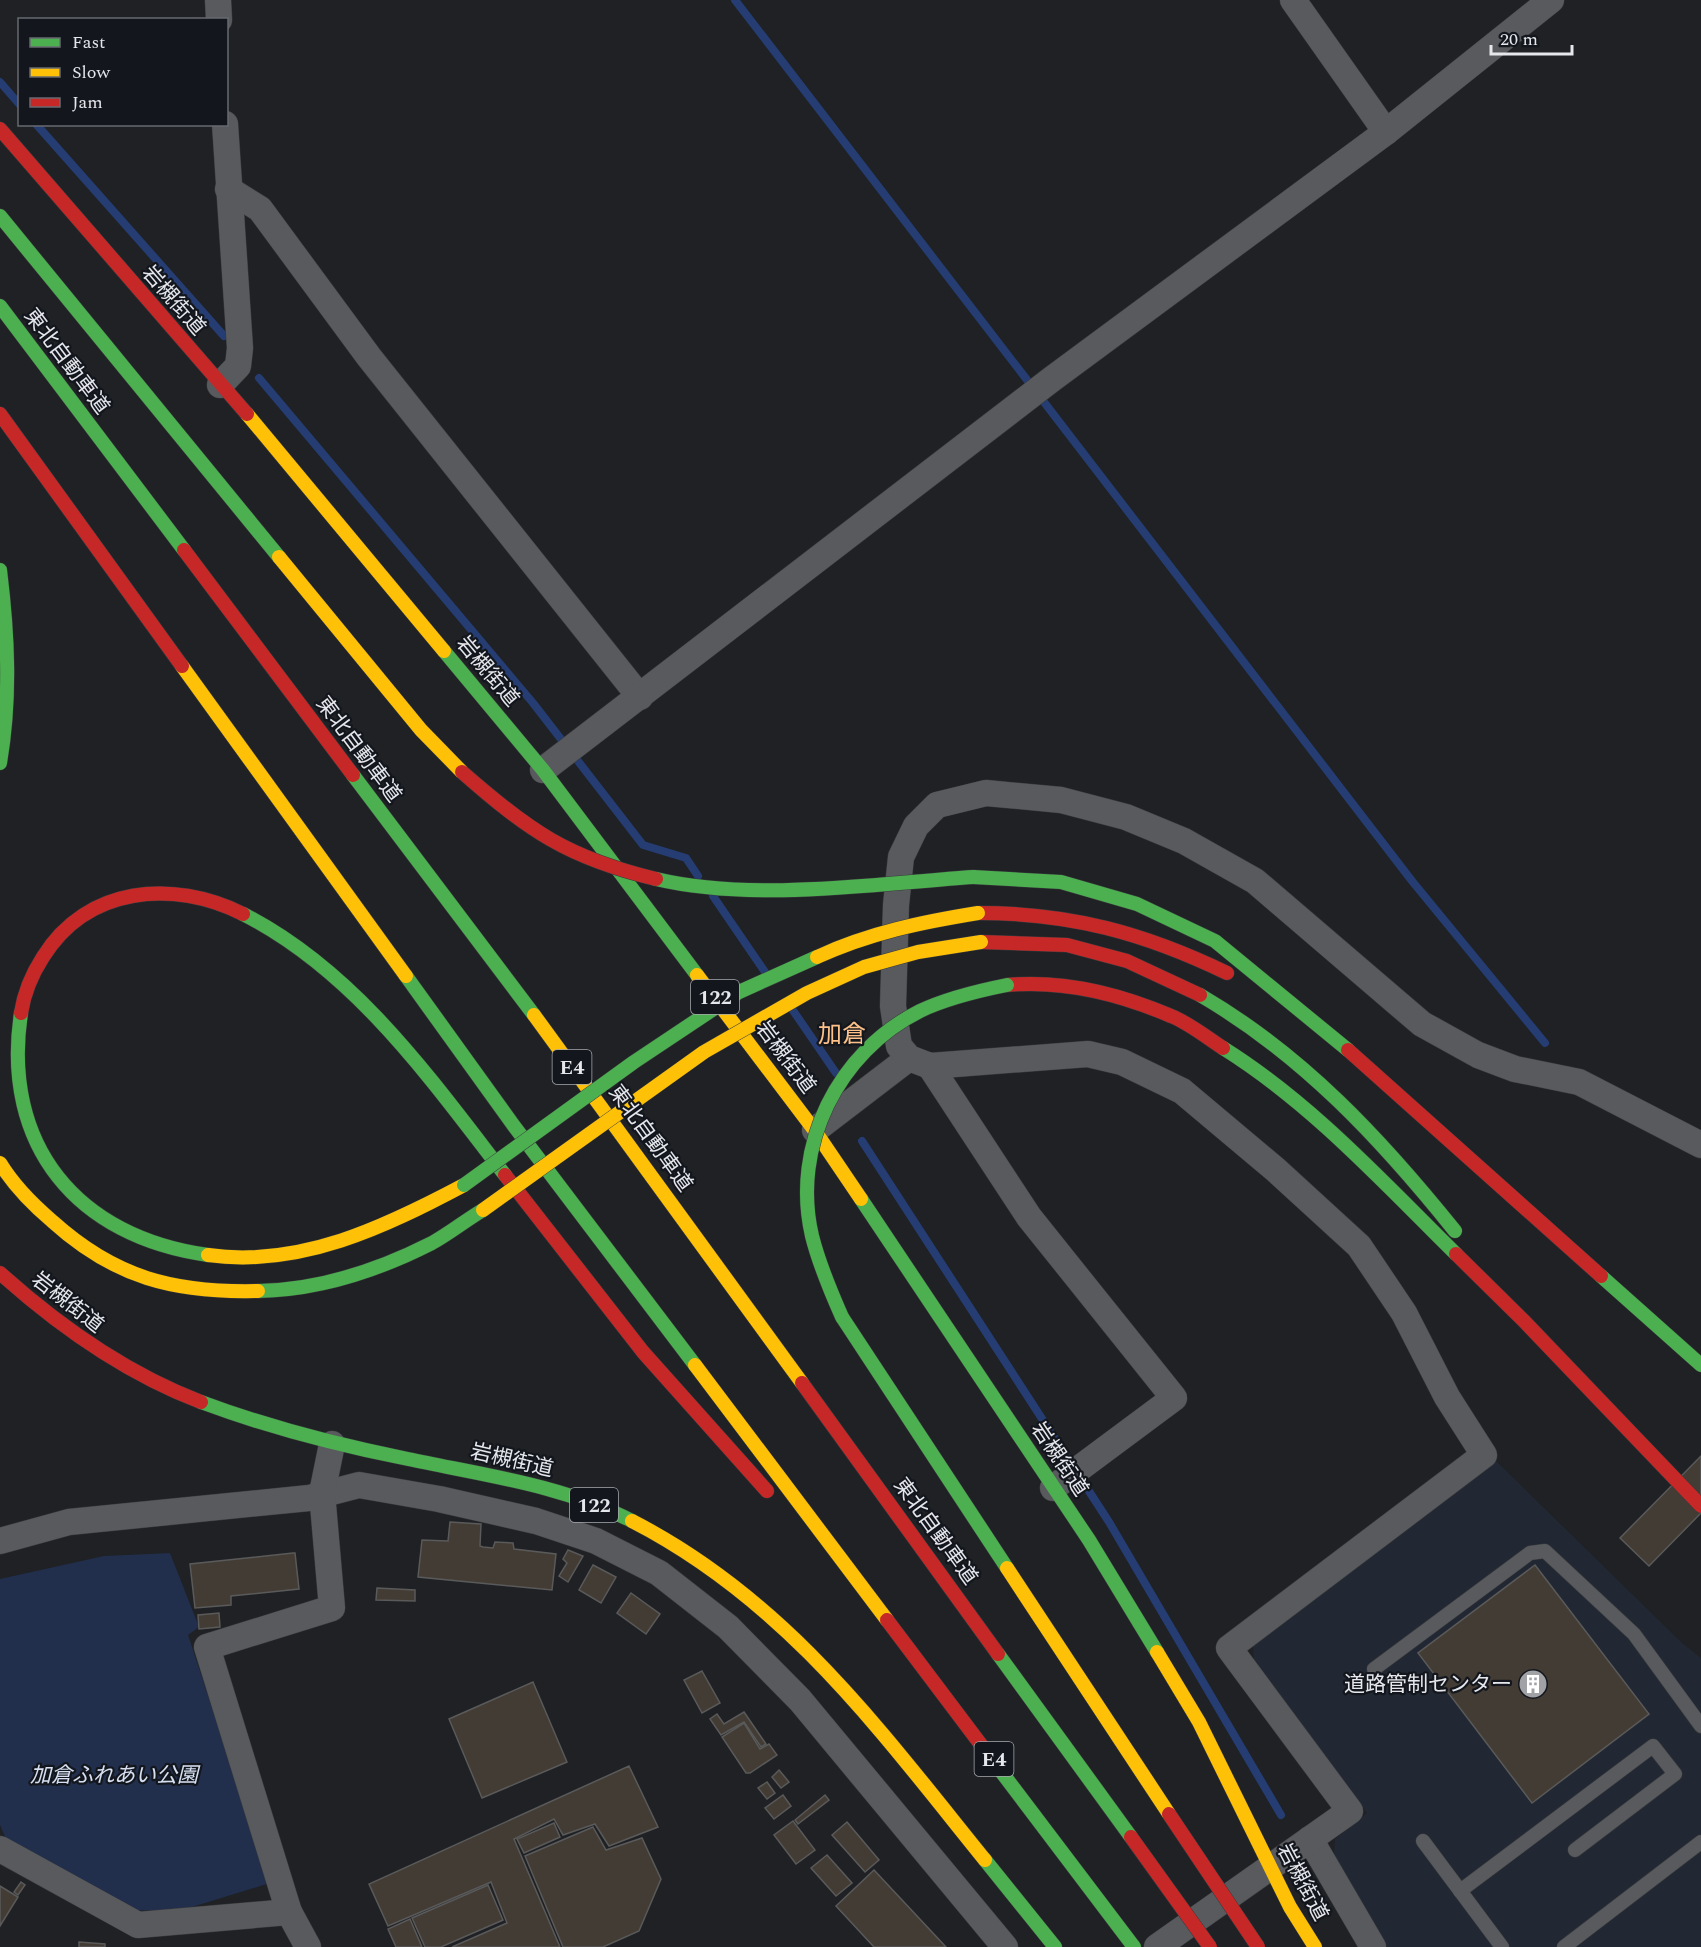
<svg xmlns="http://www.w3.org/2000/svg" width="1701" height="1947" font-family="Spectral,'Noto Sans JP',serif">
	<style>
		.built { fill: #222833 }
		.green { fill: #212f4d }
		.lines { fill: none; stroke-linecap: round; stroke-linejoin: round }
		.stream { stroke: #253d72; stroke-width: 8 }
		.building { fill: #433c35; stroke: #5a5a5a; stroke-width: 1.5 }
		.lane-casing { stroke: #393b3d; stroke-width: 15 }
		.street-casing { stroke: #393b3d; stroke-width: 27 }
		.fast-casing { stroke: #393b3d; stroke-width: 15 }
		.slow-casing { stroke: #393b3d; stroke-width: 15 }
		.jam-casing { stroke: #393b3d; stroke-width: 15 }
		.lane { stroke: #595a5d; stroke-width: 14 }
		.street { stroke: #595a5d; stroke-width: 26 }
		.fast { stroke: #4caf50; stroke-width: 14 }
		.slow { stroke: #ffc107; stroke-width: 14 }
		.jam { stroke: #c62828; stroke-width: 14 }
		.fast-bridge-casing { stroke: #393b3d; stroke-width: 15; stroke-linecap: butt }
		.slow-bridge-casing { stroke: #393b3d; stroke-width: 15; stroke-linecap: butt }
		.jam-bridge-casing { stroke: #393b3d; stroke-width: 15; stroke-linecap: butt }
		.fast-bridge { stroke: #4caf50; stroke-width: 14 }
		.slow-bridge { stroke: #ffc107; stroke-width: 14 }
		.jam-bridge { stroke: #c62828; stroke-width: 14 }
		.labels { text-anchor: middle; stroke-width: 4.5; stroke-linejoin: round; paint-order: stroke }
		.shield { fill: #13171d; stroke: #a6a9ae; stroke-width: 1.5 }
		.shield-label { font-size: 20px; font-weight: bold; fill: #e5e7ec }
		.street-label { font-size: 21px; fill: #e5e7ec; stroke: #13171d }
		.poi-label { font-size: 21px; fill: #e5e7ec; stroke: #13171d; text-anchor: end }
		.park-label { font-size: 21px; font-style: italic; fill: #d6e0f2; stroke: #13171d }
		.quarter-label { font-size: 24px; fill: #fcc088; stroke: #13171d }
	</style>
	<rect width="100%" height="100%" fill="#1f2124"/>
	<polygon class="built" points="1495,1460 1682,1643 1701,1658 1701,1947 1387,1947 1334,1855 1335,1839 1367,1813 1254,1663 1253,1645"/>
	<polygon class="green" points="170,1553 199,1627 188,1635 270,1883 179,1911 122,1910 6,1839 0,1825 0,1579 104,1556"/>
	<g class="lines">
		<g class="stream">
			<polyline points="735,0 1412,881 1545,1043"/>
			<polyline points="0,82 20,105"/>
			<polyline points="36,124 224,336"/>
			<polyline points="259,378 533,703 643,845 686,858 698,876"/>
			<polyline points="713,896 765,972"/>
			<polyline points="792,1009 836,1073"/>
			<polyline points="862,1141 1109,1522 1281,1815"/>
		</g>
	</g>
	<g class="building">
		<polygon points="1701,1456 1701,1513 1649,1566 1620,1538"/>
		<polygon points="450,1522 481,1524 480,1546 483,1547 493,1548 495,1542 513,1543 514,1549 556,1554 552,1590 418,1577 422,1540 448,1541"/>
		<polygon points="568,1550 583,1556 568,1582 559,1576 567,1563 563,1559"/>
		<polygon points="293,1553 295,1553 299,1589 231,1596 231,1605 195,1608 190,1564"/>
		<polygon points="593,1565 616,1577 601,1603 579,1590"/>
		<polygon points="1535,1565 1649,1714 1532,1803 1418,1653"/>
		<polygon points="377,1588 415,1590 415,1601 376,1600"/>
		<polygon points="631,1593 660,1614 646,1634 617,1613"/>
		<polygon points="219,1613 220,1627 199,1629 198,1615"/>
		<polygon points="702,1671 720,1703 702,1713 684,1680"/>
		<polygon points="533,1682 567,1762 482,1798 449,1719"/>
		<polygon points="744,1712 766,1744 761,1747 744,1722 721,1735 710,1719 717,1714 724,1724"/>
		<polygon points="744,1723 760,1749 769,1744 777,1755 750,1773 746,1773 722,1737"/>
		<polygon points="629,1766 658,1827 609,1846 595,1824 563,1835 554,1819 514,1839 560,1947 452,1947 507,1923 491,1882 388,1926 369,1884"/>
		<polygon points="779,1770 789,1782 781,1788 772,1777"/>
		<polygon points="767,1782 775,1793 767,1799 758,1788"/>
		<polygon points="783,1795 791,1806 774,1819 765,1808"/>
		<polygon points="825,1795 829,1800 798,1824 795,1820"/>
		<polygon points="793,1821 815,1850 796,1864 774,1835"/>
		<polygon points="847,1822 879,1860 865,1872 832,1835"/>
		<polygon points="554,1823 560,1837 524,1853 517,1839"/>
		<polygon points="593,1827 606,1850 642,1838 661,1879 639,1931 603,1947 563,1947 525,1856"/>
		<polygon points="827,1855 852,1883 836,1896 811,1868"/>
		<polygon points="874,1870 946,1947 874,1947 836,1906"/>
		<polygon points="21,1882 25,1885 18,1895 14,1892"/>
		<polygon points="488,1885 503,1920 441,1947 425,1947 412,1918"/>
		<polygon points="0,1886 18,1897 0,1926"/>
		<polygon points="410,1919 422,1947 396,1947 388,1929"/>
		<polygon points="79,1942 105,1944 105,1947 79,1947"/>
	</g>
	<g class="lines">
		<g class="lane-casing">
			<g id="lane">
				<polyline points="1374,1669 1530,1553 1545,1551 1634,1634 1701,1726"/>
				<polyline points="1423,1841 1502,1947"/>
				<polyline points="1460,1891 1653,1746 1675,1774 1575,1850"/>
				<polyline points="1564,1947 1701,1842"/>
			</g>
		</g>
		<g class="street-casing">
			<g id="street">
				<polyline points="218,0 219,20"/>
				<polyline points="1293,0 1386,132"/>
				<polyline points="228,189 260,209 369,357 640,697"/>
				<polyline points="220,385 238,366 240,348 225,124"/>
				<polyline points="543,770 1052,379 1386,132 1551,0"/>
				<polyline points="930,1066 1029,1217 1174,1398 1053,1488"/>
				<polyline points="815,1130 909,1058"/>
				<polyline points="0,1541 69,1522 309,1498 359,1485 439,1499 536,1521 596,1541 659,1573 728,1627 800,1700 1005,1947"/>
				<polyline points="1310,1839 1373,1947"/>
				<polyline points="0,1849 138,1925 289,1912"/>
				<polyline points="308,1947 289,1912 207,1647 332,1608 322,1493 332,1444"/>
				<polyline points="1157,1947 1350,1811 1229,1648 1484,1455 1447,1397 1404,1313 1359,1246 1276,1170 1182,1091 1122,1062 1088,1054 930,1066 909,1058 899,1046 893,1006 896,905 901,857 916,826 937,805 986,793 1061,800 1126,817 1184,841 1255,881 1422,1024 1478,1055 1515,1069 1579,1082 1701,1145"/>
			</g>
		</g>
		<g class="fast-casing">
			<g id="fast">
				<polyline points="0,216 279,557"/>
				<polyline points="0,306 184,550"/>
				<path d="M0,570C8,635 11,698 0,763"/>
				<polyline points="444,651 543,770 697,975"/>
				<polyline points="353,775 534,1015"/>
				<polyline points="973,877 1061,882 1137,904 1215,941 1348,1050"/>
				<path d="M243,914C355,971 430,1078 505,1175"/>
				<polyline points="406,976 514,1126 695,1365"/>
				<path d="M1200,995C1303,1055 1381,1139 1455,1231"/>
				<path d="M21,1013C1,1145 77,1237 208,1255"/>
				<path d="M1223,1048C1311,1103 1382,1181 1456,1254"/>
				<polyline points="861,1199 1089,1540 1157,1652"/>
				<polyline points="1601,1276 1701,1365"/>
				<path d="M258,1291C318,1290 379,1270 432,1243C450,1233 466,1220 483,1210"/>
				<polyline points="842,1317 1007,1568"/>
				<path d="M201,1402C268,1427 337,1445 408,1459C483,1475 563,1485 632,1521"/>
				<polyline points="998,1654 1131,1837"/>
				<polyline points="997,1766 1134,1947"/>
				<polyline points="985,1860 1055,1947"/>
			</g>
		</g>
		<g class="slow-casing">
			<g id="slow">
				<polyline points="247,414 444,651"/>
				<polyline points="279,557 421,730 462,772"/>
				<polyline points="182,666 406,976"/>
				<polyline points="697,975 815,1131 861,1199"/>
				<polyline points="534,1015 802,1383"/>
				<path d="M0,1163C14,1186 32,1204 52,1221C115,1278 174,1293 258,1291"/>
				<path d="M208,1255C300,1268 385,1227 464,1185"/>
				<polyline points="695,1365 887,1620"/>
				<path d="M632,1521C786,1600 879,1729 985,1860"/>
				<polyline points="1007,1568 1169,1814"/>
				<polyline points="1157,1652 1199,1722 1290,1907 1315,1947"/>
			</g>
		</g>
		<g class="jam-casing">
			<g id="jam">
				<polyline points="0,129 247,414"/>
				<polyline points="0,414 182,666"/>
				<polyline points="184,550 353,775"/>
				<path d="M978,913C1071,913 1144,933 1227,973"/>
				<polyline points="981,942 1067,945 1127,961 1200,995"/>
				<path d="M1007,985C1062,980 1120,994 1171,1016C1189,1023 1206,1037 1223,1048"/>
				<path d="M21,1013C24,993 32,974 43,957C87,886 173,879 243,914"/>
				<polyline points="1348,1050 1601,1276"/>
				<polyline points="505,1175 643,1352 767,1491"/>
				<polyline points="1456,1254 1524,1321 1701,1506"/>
				<path d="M0,1273C60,1327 125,1373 201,1402"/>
				<polyline points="802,1383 998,1654"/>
				<polyline points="887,1620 997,1766"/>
			</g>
		</g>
		<use href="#lane" class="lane"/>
		<use href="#street" class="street"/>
		<use href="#fast" class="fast"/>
		<use href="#slow" class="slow"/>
		<use href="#jam" class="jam"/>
		<g class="fast-bridge-casing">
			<g id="fast-bridge">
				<path d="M656,879C753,902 874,884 973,877"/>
				<polyline points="464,1185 634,1062 739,992 817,957"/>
				<path d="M842,1317C830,1290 819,1264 812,1236C791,1146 838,1052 920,1011C947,998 977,991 1007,985"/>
			</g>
		</g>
		<g class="slow-bridge-casing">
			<g id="slow-bridge">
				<path d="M817,957C869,933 922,922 978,913"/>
				<polyline points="483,1210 704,1052 807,993 864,967 918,952 981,942"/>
			</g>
		</g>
		<g class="jam-bridge-casing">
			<g id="jam-bridge">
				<path d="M462,772C529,831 568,858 656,879"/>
				<polyline points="1169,1814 1258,1947"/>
				<polyline points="1131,1837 1210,1947"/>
			</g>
		</g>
		<use href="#fast-bridge" class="fast-bridge"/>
		<use href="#slow-bridge" class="slow-bridge"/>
		<use href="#jam-bridge" class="jam-bridge"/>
	</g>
	<defs>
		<g id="building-disc" transform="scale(1.5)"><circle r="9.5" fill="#a0a2a6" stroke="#13171d"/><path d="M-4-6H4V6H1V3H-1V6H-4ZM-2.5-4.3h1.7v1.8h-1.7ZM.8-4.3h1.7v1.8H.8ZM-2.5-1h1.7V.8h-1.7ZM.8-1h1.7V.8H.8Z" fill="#fff"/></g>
	</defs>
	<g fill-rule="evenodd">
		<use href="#building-disc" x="1533" y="1684"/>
	</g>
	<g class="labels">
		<g class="shield">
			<rect x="691" y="980" width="48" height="34" rx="4.5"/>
			<rect x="552.5" y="1050" width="39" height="34" rx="4.5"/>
			<rect x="570" y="1488" width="48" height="34" rx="4.5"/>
			<rect x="974.5" y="1742" width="39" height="34" rx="4.5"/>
		</g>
		<g class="shield-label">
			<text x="715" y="1004">122</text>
			<text x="572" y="1074">E4</text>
			<text x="594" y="1512">122</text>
			<text x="994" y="1766">E4</text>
		</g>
		<g class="street-label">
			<text transform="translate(174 300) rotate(49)" y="7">岩槻街道</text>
			<text transform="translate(67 361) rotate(53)" y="7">東北自動車道</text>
			<text transform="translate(488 671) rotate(50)" y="7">岩槻街道</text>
			<text transform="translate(359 749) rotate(53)" y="7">東北自動車道</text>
			<text transform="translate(786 1057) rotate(53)" y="7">岩槻街道</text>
			<text transform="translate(651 1138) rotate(54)" y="7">東北自動車道</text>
			<text transform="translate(68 1302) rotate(38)" y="7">岩槻街道</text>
			<text transform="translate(1060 1459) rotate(56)" y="7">岩槻街道</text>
			<text transform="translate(512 1460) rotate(13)" y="7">岩槻街道</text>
			<text transform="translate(936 1531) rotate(54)" y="7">東北自動車道</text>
			<text transform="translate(1303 1882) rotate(62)" y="7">岩槻街道</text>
		</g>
		<g class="poi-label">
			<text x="1512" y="1691">道路管制センター</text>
		</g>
		<g class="park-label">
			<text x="114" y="1782">加倉ふれあい公園</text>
		</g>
		<g class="quarter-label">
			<text x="842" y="1042">加倉</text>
		</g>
	</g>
	<rect x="18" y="18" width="210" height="108" fill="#13171d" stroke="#676a70" stroke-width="1.5"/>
	<rect x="30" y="38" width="30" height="9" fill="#4caf50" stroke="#676a70" stroke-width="1.5"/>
	<text x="72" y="48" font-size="18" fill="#e5e7ec">Fast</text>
	<rect x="30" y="68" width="30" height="9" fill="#ffc107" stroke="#676a70" stroke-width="1.5"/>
	<text x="72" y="78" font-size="18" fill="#e5e7ec">Slow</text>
	<rect x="30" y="98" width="30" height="9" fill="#c62828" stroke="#676a70" stroke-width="1.5"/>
	<text x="72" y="108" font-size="18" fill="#e5e7ec">Jam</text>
	<path d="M1491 45v9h81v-9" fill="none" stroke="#e5e7ec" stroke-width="3"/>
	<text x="1500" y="45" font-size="18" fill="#e5e7ec" stroke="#13171d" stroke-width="4.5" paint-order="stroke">20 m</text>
</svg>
